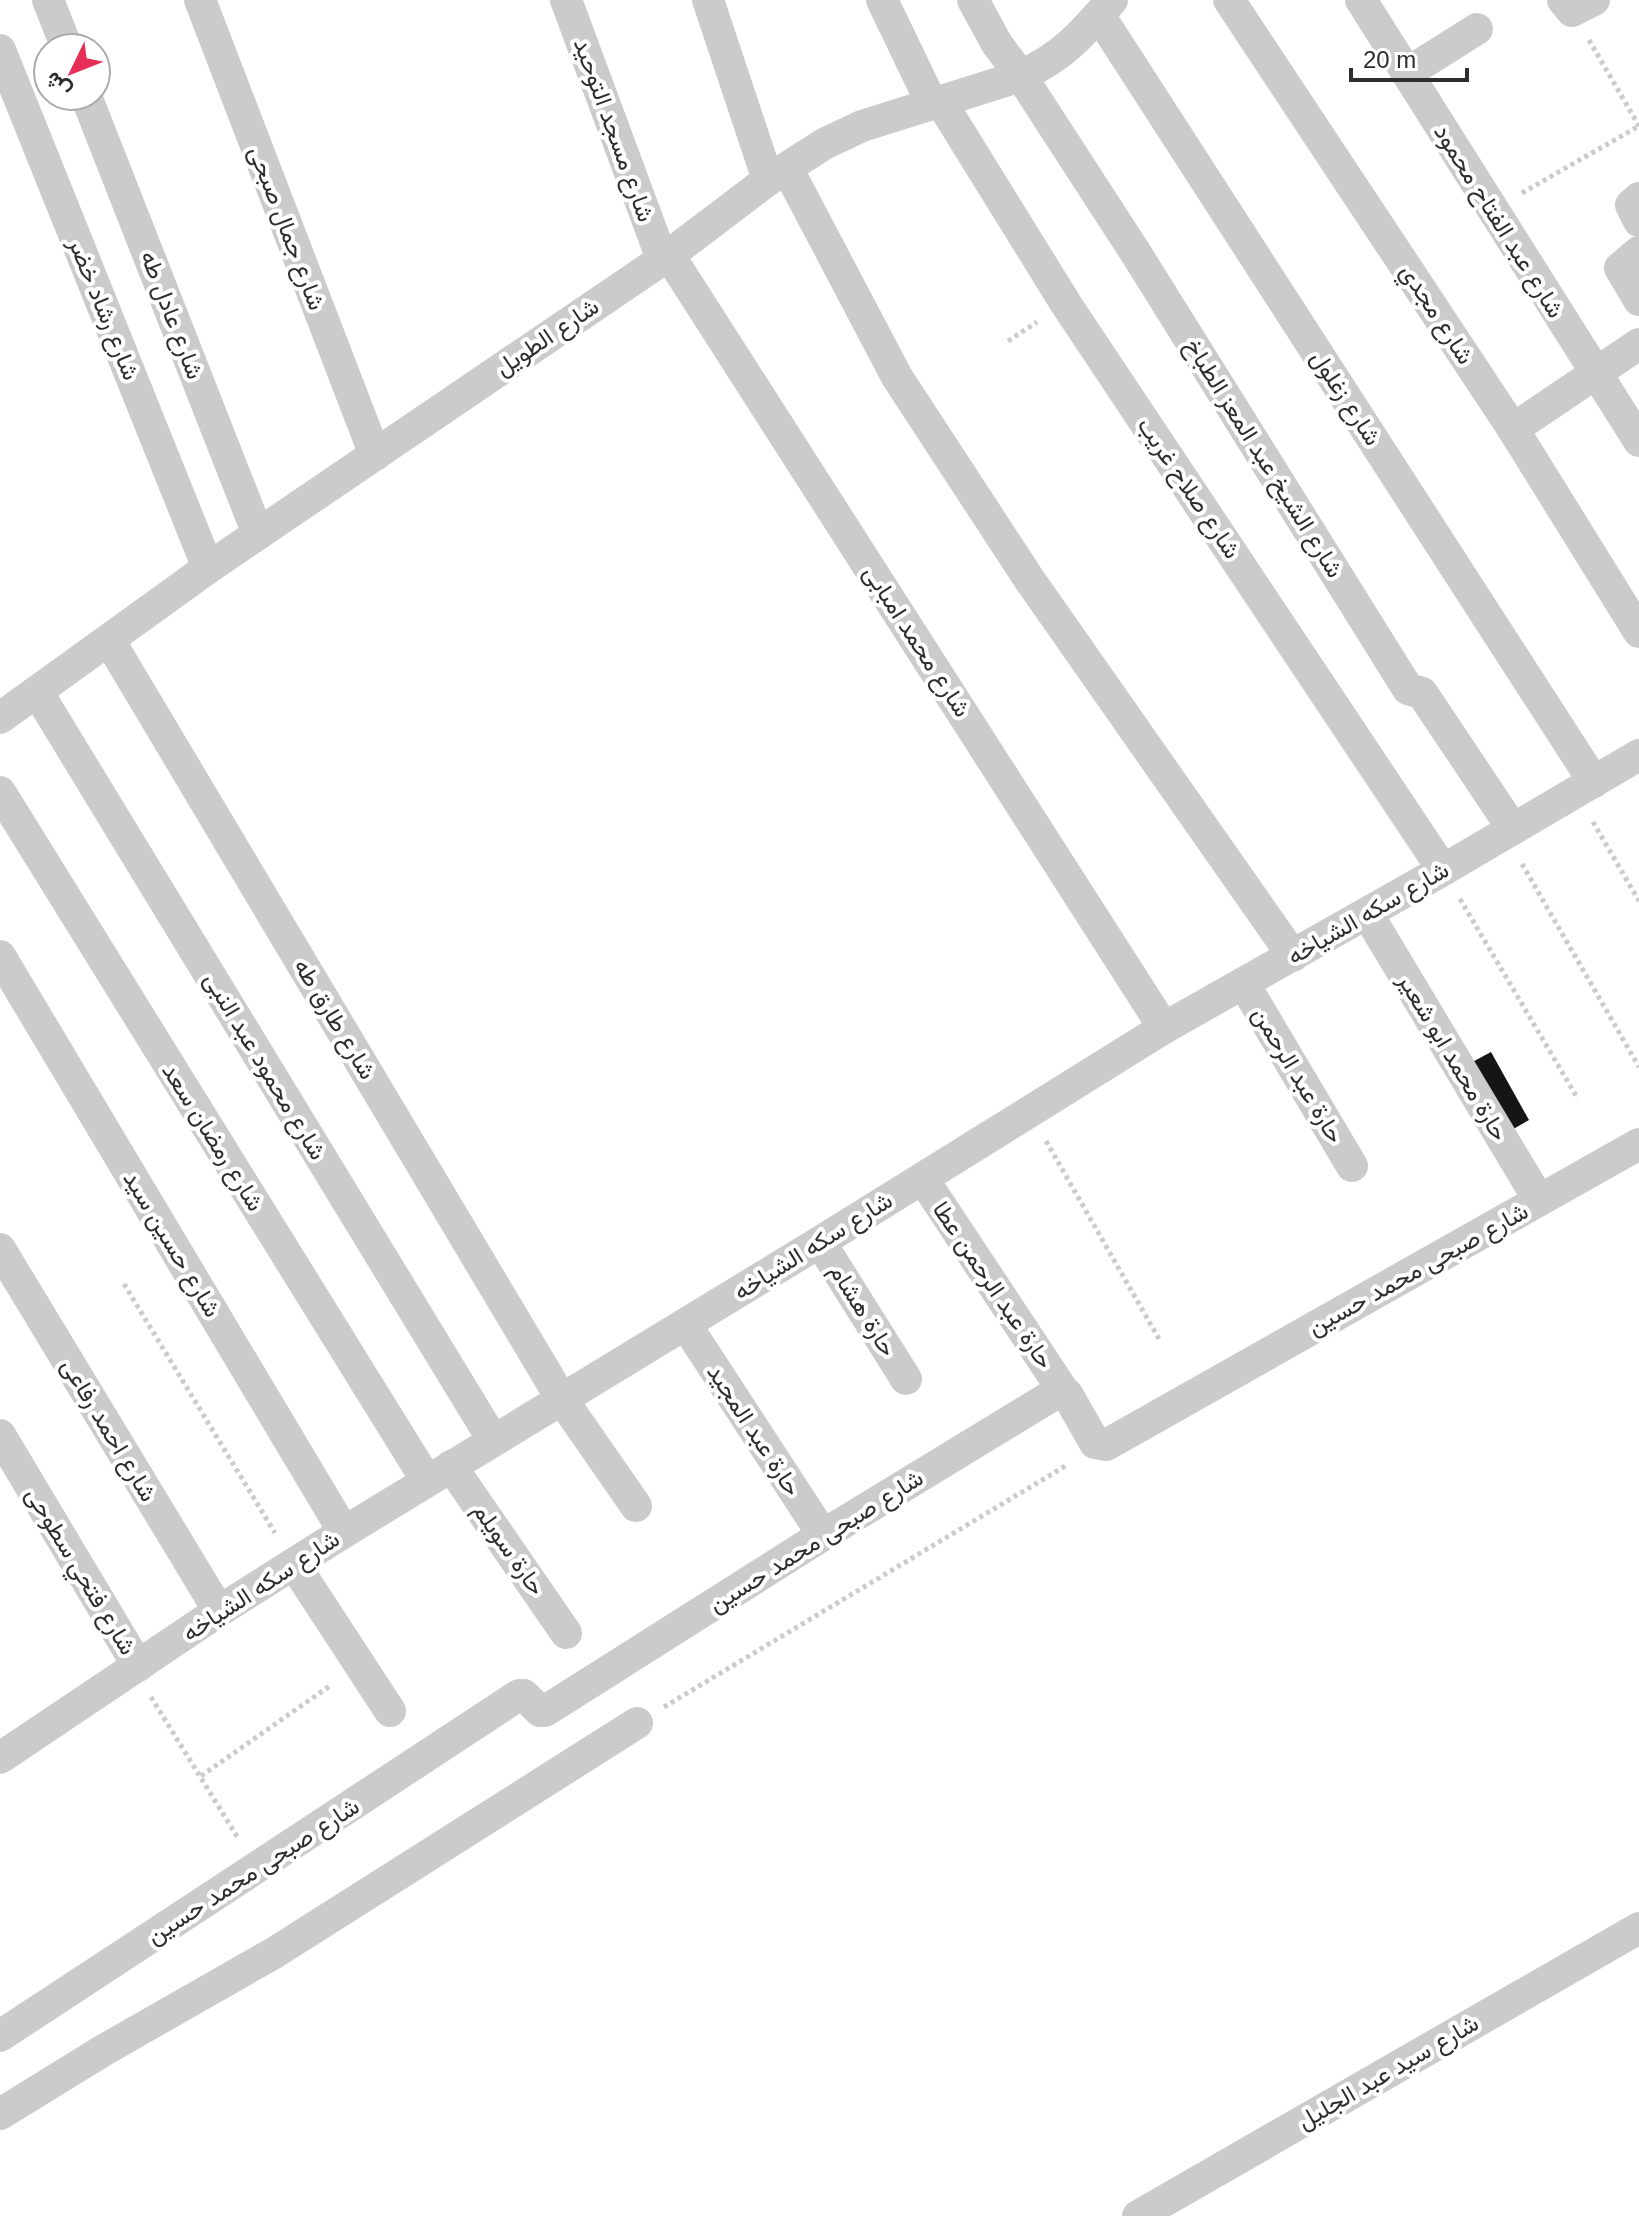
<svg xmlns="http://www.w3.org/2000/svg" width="1639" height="2216" font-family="Arial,Vazirmatn,sans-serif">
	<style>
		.building { fill: #151515 }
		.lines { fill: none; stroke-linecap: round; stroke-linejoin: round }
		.path { stroke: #cbcbcb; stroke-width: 5; stroke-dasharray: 4 4; stroke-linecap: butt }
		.street { stroke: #cbcbcb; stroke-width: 32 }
		.labels { text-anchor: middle; stroke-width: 8; stroke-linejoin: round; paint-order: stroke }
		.street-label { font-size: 24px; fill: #2e2e2e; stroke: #fff }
	</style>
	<rect width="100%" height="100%" fill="#fff"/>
	<polygon class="building" points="1491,1052 1529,1120 1501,1136 1463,1067"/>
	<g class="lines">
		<g class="path">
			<polyline points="1589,40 1639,126"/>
			<polyline points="1522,193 1639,126"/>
			<polyline points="1008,341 1037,322"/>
			<polyline points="1593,822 1639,901"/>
			<polyline points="1522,864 1639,1067"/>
			<polyline points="1460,899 1578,1099"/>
			<polyline points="1046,1141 1159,1339"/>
			<polyline points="124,1284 275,1533"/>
			<polyline points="151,1697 238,1838"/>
			<polyline points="664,1707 1067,1465"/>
			<polyline points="201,1776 331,1685"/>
		</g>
		<g class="street">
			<polyline points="48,0 67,48"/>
			<polyline points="200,0 375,455"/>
			<polyline points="566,0 662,259"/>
			<polyline points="708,0 768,180"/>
			<polyline points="882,0 932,104"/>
			<polyline points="973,0 997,44 1021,76 1137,255 1408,689 1422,693 1513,829"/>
			<polyline points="1229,0 1513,429 1639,632"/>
			<polyline points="1361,0 1639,441"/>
			<polyline points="1563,0 1572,11 1594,0"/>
			<polyline points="1099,15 1594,782"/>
			<polyline points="0,50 208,568"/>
			<polyline points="1407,73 1477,29"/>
			<polyline points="86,96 258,534"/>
			<polyline points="941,102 1066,304 1443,870"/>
			<polyline points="787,168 897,377 1029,579 1293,956"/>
			<polyline points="1639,198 1631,205 1639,221"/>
			<polyline points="1639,252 1620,268 1639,300"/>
			<polyline points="669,255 1164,1028"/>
			<polyline points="1513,429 1639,344"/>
			<polyline points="109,640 561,1398 636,1506"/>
			<polyline points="38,693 493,1440"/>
			<path d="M0,718L208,568L669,255L768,180L824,144L862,126L1021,76C1065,55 1080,36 1112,0"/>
			<polyline points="0,792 427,1481"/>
			<polyline points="1367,913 1539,1200"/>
			<polyline points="0,956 344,1532"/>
			<polyline points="1244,984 1352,1166"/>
			<polyline points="923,1179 1064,1392"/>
			<polyline points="820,1242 906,1379"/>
			<polyline points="0,1249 219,1611"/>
			<polyline points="686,1325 823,1535"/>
			<polyline points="0,1435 138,1666"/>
			<polyline points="451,1466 566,1633"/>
			<polyline points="294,1564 390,1711"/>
			<polyline points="0,1758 219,1611 344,1532 820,1242 1164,1028 1443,870 1639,755"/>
			<polyline points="0,2036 519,1695 524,1695 540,1711 545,1711 823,1535 1058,1392 1067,1394 1095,1443 1106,1445 1639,1144"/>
			<polyline points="0,2114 104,2050 274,1953 637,1723"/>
			<polyline points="1138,2216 1639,1928"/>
		</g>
	</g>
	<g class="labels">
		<g class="street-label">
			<text transform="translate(614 130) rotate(70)" y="8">شارع مسجد التوحيد</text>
			<text transform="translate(1499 221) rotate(58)" y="8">شارع عبد الفتاح محمود</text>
			<text transform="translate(287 228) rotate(69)" y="8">شارع جمال صبحى</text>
			<text transform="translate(104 309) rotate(68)" y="8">شارع رشاد خضر</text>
			<text transform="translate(1437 314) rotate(57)" y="8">شارع مجدي</text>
			<text transform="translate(172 315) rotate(69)" y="8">شارع عادل طه</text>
			<text transform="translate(547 337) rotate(-34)" y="8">شارع الطويل</text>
			<text transform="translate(1346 398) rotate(57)" y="8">شارع زغلول</text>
			<text transform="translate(1264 458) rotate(58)" y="8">شارع الشيخ عبد المعز الطباخ</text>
			<text transform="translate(1189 488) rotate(56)" y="8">شارع صلاح غريب</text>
			<text transform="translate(917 641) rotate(57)" y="8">شارع محمد امبابى</text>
			<text transform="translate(1368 913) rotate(-30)" y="8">شارع سكه الشياخه</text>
			<text transform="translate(335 1019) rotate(59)" y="8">شارع طارق طه</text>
			<text transform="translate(1453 1057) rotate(59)" y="8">حارة محمد ابو شعير</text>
			<text transform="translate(265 1066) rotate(59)" y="8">شارع محمود عبد النبى</text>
			<text transform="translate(1298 1075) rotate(59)" y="8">حارة عبد الرحمن</text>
			<text transform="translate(213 1137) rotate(58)" y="8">شارع رمضان سعد</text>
			<text transform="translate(172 1244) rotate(59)" y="8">شارع حسين سيد</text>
			<text transform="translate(813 1246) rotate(-32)" y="8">شارع سكه الشياخه</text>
			<text transform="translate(1418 1269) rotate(-29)" y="8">شارع صبحى محمد حسين</text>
			<text transform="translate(993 1285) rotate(56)" y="8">حارة عبد الرحمن عطا</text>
			<text transform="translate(863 1310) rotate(58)" y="8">حارة هشام</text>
			<text transform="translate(109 1430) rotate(59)" y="8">شارع احمد رفاعى</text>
			<text transform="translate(754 1430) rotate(57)" y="8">حارة عبد المجيد</text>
			<text transform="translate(816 1541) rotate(-32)" y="8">شارع صبحى محمد حسين</text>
			<text transform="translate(509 1549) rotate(55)" y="8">حارة سويلم</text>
			<text transform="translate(81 1571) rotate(59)" y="8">شارع فتحي سطوحى</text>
			<text transform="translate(261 1586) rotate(-33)" y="8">شارع سكه الشياخه</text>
			<text transform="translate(253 1871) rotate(-33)" y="8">شارع صبحى محمد حسين</text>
			<text transform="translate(1388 2072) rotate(-30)" y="8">شارع سيد عبد الجليل</text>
		</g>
	</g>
	<g transform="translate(72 72) rotate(227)"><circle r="38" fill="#ffffff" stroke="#ababab" stroke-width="2"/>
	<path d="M0-6L14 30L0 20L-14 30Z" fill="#e62e57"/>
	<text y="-12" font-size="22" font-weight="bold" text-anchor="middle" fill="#2e2e2e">ش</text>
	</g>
	<path d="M1351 68v12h116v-12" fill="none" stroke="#2e2e2e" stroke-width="4"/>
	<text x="1363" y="68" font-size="24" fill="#2e2e2e" stroke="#ffffff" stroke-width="6" paint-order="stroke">20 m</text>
</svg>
